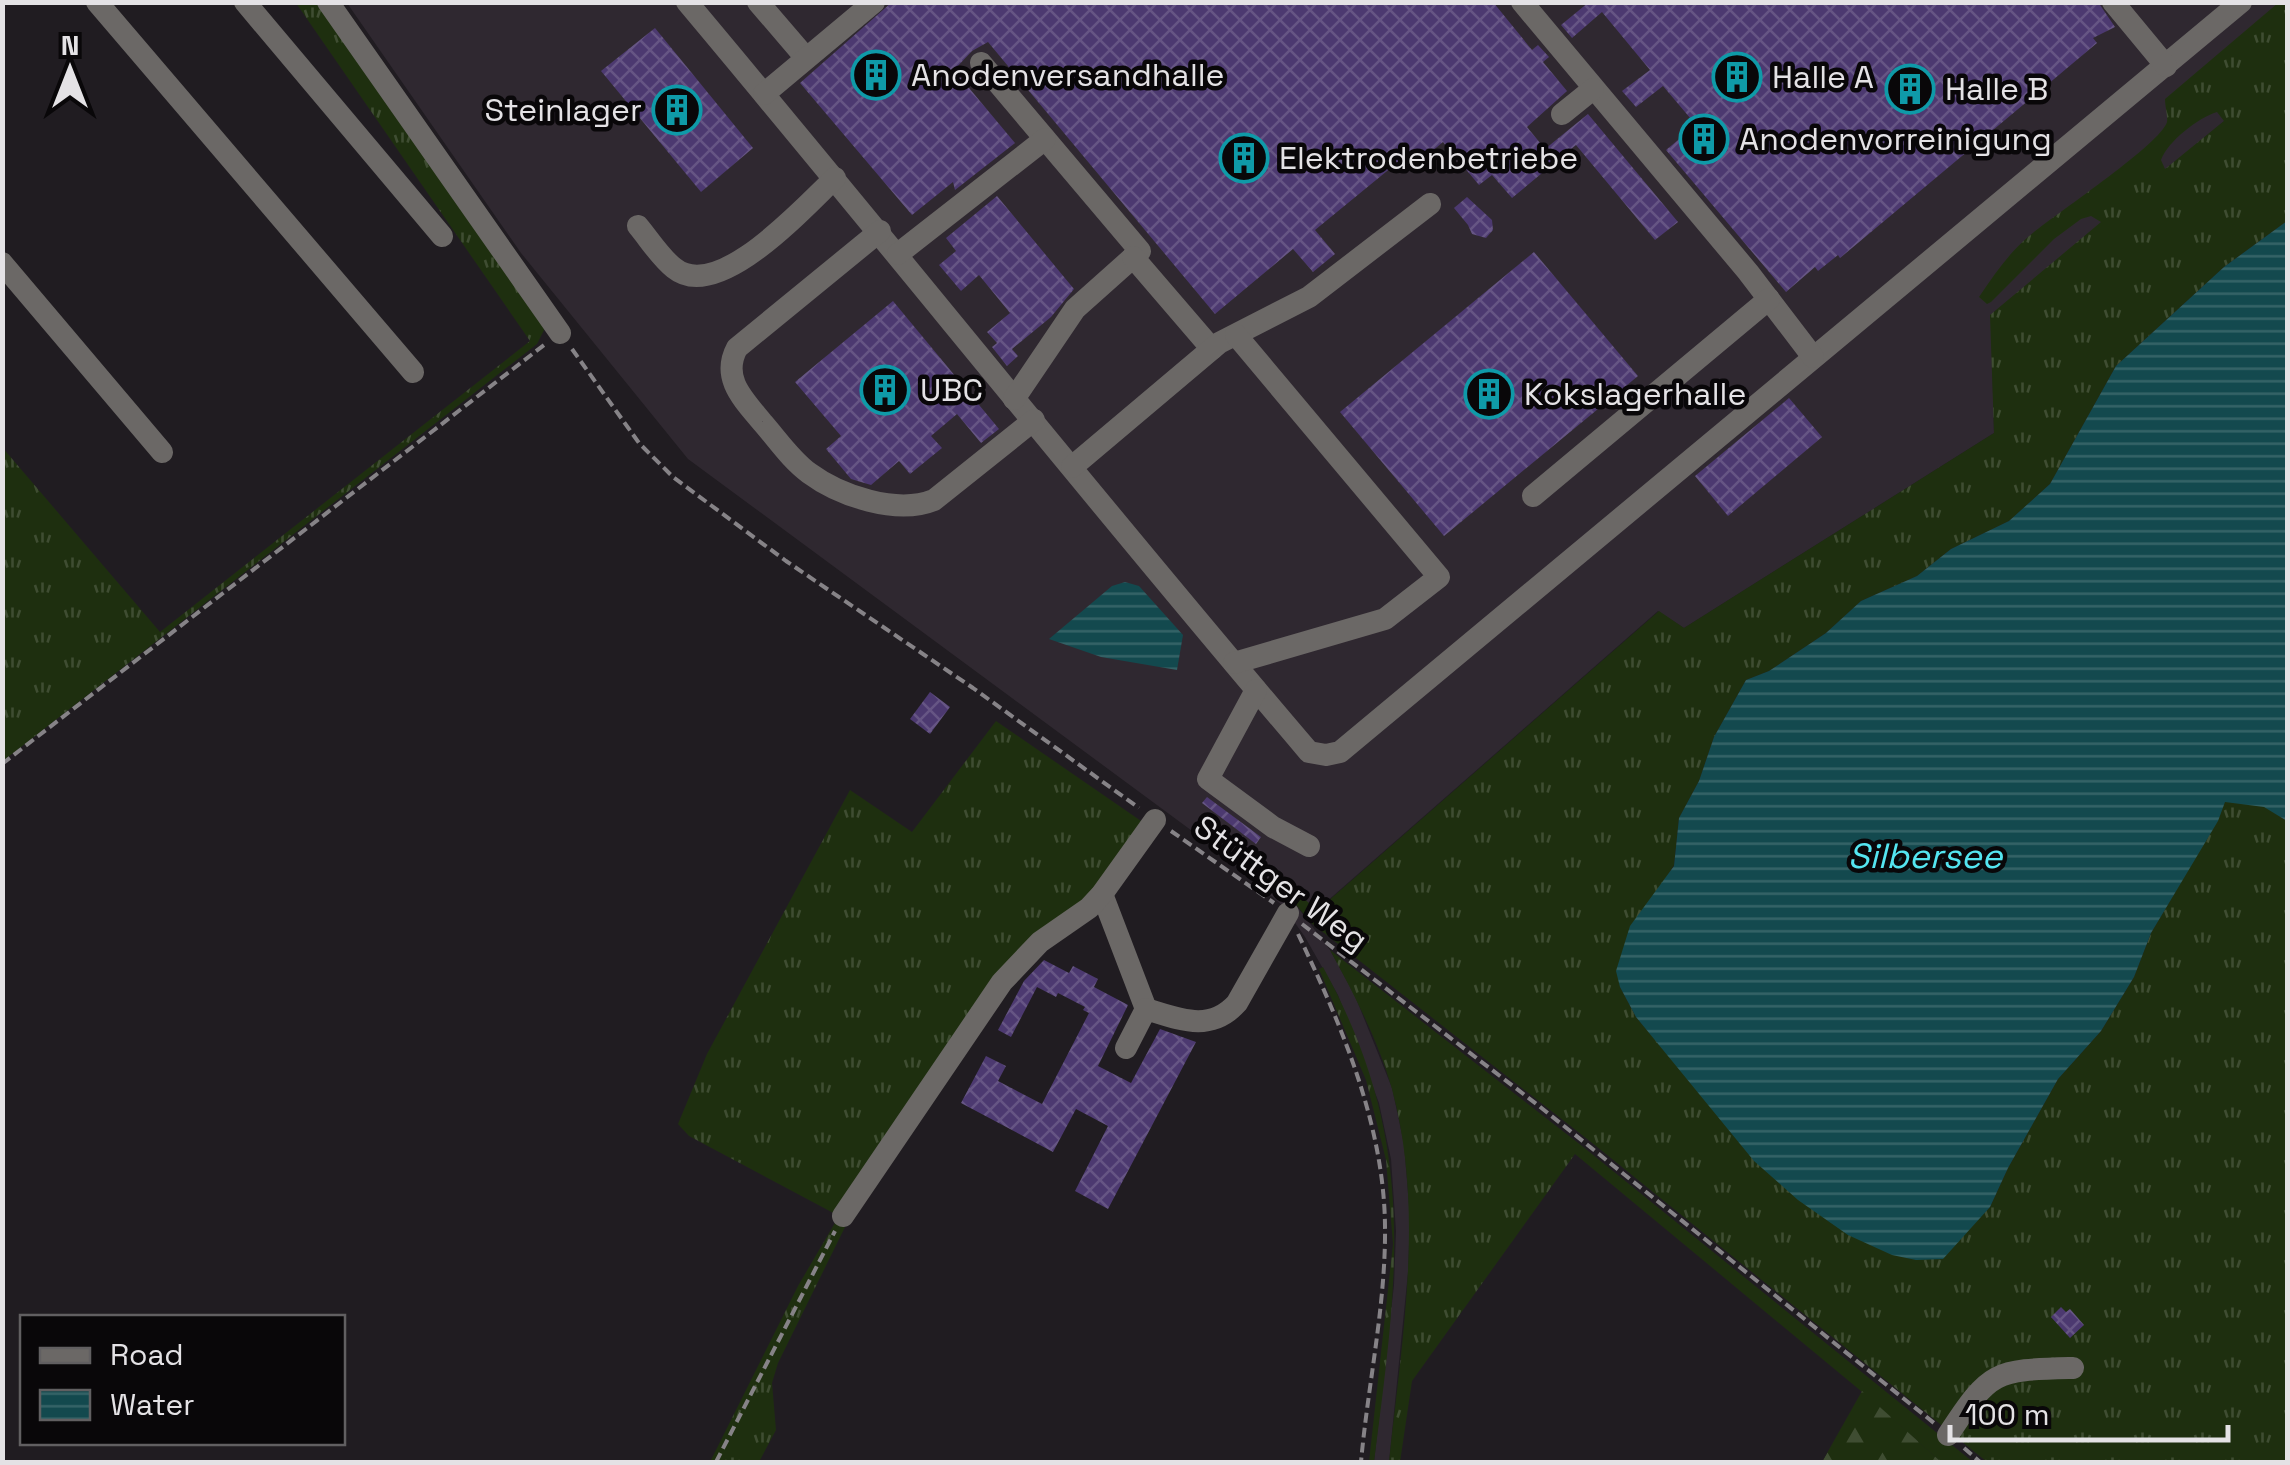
<svg xmlns="http://www.w3.org/2000/svg" width="2290" height="1465" font-family="'Space Grotesk',sans-serif">
	<style>
		.built { fill: #2f2830 }
		.grass { fill: url(#grass-tufts); fill-rule: evenodd }
		.forest { fill: url(#forest-firs) }
		.water { fill: url(#water-rules) }
		.building { fill: url(#building-cross-hatch) }
		.lines { fill: none; stroke-linecap: round; stroke-linejoin: round }
		.path { stroke: #868387; stroke-width: 4; stroke-dasharray: 10 5; stroke-linecap: butt }
		.minor { stroke: #6b6866; stroke-width: 22 }
		.labels { text-anchor: middle; stroke-width: 9; stroke-linejoin: round; paint-order: stroke }
		.poi-label { font-size: 32px; fill: #e4e2e5; stroke: #090709; text-anchor: start }
		.street-label { font-size: 32px; fill: #e4e2e5; stroke: #090709 }
		.water-label { font-size: 35px; font-style: italic; fill: #54e5f0; stroke: #090709 }
	</style>
	<defs>
		<pattern id="grass-tufts" width="24" height="20" patternUnits="userSpaceOnUse" patternTransform="scale(2.5)"><rect width="24" height="20" fill="#1e2f0f"/><path d="M3 7l-1-3M5 7V3M7 7l1-3M15 17l-1-3M17 17v-4M19 17l1-3" fill="none" stroke="#3f4d32"/></pattern>
		<pattern id="forest-firs" width="22" height="20" patternUnits="userSpaceOnUse" patternTransform="scale(2.5)"><rect width="22" height="20" fill="#1e2f0f"/><path d="M5 1l3.5 6h-7zM16 11l3.5 6h-7z" fill="#3f4d32"/></pattern>
		<pattern id="water-rules" width="6" height="5" patternUnits="userSpaceOnUse" patternTransform="scale(2.5)"><rect width="6" height="5" fill="#13494e"/><path d="M0 2.5h6" fill="none" stroke="#356367"/></pattern>
		<pattern id="building-cross-hatch" width="8" height="8" patternUnits="userSpaceOnUse" patternTransform="scale(2.5)"><rect width="8" height="8" fill="#4c3970"/><path d="M0 0l8 8M0 8l8-8" fill="none" stroke="#665584"/></pattern>
	</defs>
	<rect width="100%" height="100%" fill="#201c21"/>
	<polygon class="built" points="2287,2 2288,68 1991,315 1994,433 1684,628 1658,611 1317,910 1274,876 1330,950 1355,996 1392,1088 1404,1144 1410,1218 1408,1272 1389,1462 1374,1462 1394,1285 1396,1231 1391,1159 1379,1103 1338,995 1305,937 1283,906 1203,839 688,459 521,253 347,3"/>
	<g class="grass">
		<polygon points="296,3 324,3 541,315 544,330 537,344 3,761 2,447 160,632 530,341"/>
		<path d="M2278,3H2287V221L2224,267L2116,366L2050,484L2009,521L1951,549L1917,576L1861,601L1826,633L1769,671L1746,680L1714,737L1699,781L1679,818L1674,865L1661,886L1620,987L1636,1017L1687,1077L1966,1231L1990,1207L2008,1168L2058,1079L2101,1031L2134,977L2151,933L2217,821L2225,801L2264,806L2287,821V1462H1987L1596,1146L1310,922L1271,873L1318,910L1659,611L1684,628L1994,433L1990,315L2101,222L2091,216L2081,219L2054,239L1991,302L1987,304L1979,297C1994,275 2008,254 2028,237C2052,216 2160,145 2167,122C2168,117 2165,106 2165,99ZM2217,112L2224,121L2165,169L2161,160C2168,141 2198,118 2217,112Z"/>
		<polygon points="996,721 1144,823 1086,901 1037,936 848,1221 778,1363 772,1383 776,1430 759,1462 710,1462 798,1286 839,1216 689,1136 678,1124 707,1054 850,790 912,832"/>
		<path d="M1330,950L1582,1146L1973,1462H1941L1861,1391L1575,1154L1412,1381L1400,1462H1389C1402,1338 1425,1212 1392,1089C1378,1040 1354,994 1330,950Z"/>
		<path d="M1323,967C1419,1142 1398,1274 1374,1462H1369L1393,1244L1386,1160L1366,1080L1319,969Z"/>
	</g>
	<polygon class="forest" points="1862,1391 1941,1462 1822,1462"/>
	<g class="water">
		<polygon points="2287,221 2287,821 2264,807 2225,802 2218,821 2151,933 2134,977 2101,1031 2058,1079 2008,1168 1990,1207 1943,1259 1916,1260 1892,1255 1848,1235 1798,1200 1754,1161 1636,1017 1620,987 1616,971 1630,926 1674,866 1679,818 1699,781 1714,737 1746,680 1769,671 1826,633 1861,601 1917,576 1951,549 2009,521 2050,484 2116,366 2224,267"/>
		<polygon points="1125,582 1139,586 1183,635 1177,670 1101,657 1049,639 1112,586"/>
	</g>
	<g class="building">
		<polygon points="892,2 1493,2 1532,50 1538,45 1549,57 1543,62 1567,91 1527,127 1545,149 1588,114 1678,222 1655,240 1576,145 1512,198 1492,175 1479,185 1443,142 1418,163 1409,153 1315,230 1335,254 1313,272 1293,249 1215,314 988,42 972,51 954,70 1015,143 955,190 953,182 912,215 800,83"/>
		<polygon points="1589,2 2098,2 2115,27 2093,38 2097,43 1840,258 1838,255 1818,271 1815,267 1786,292 1666,150 1696,125 1663,86 1636,107 1622,91 1650,70 1602,12 1572,38 1561,25"/>
		<polygon points="655,28 753,148 701,192 601,71"/>
		<polygon points="997,196 1074,289 1051,317 1012,349 1018,356 1007,366 992,347 997,343 987,332 1010,313 979,275 961,291 939,265 956,251 946,238"/>
		<polygon points="1467,197 1492,220 1493,230 1486,238 1472,234 1468,225 1454,208"/>
		<polygon points="1534,252 1638,376 1444,536 1340,412"/>
		<polygon points="893,301 999,429 981,443 957,414 931,436 942,448 910,474 899,461 871,485 851,479 826,449 841,436 795,382"/>
		<polygon points="1789,398 1822,437 1728,516 1695,476"/>
		<polygon points="930,692 950,707 930,734 910,719"/>
		<polygon points="1207,797 1261,837 1256,844 1202,803"/>
		<polygon points="1044,960 1069,973 1073,966 1098,979 1094,987 1128,1005 1098,1066 1131,1083 1160,1029 1196,1042 1108,1209 1075,1191 1108,1126 1076,1109 1053,1152 961,1103 986,1056 1006,1066 998,1081 1042,1104 1089,1013 1083,1010 1085,1007 1058,993 1056,997 1037,987 1011,1037 998,1030 1024,981"/>
		<polygon points="2061,1307 2066,1312 2070,1309 2084,1325 2070,1338 2051,1317"/>
	</g>
	<g class="lines">
		<g class="path">
			<polyline points="572,349 639,443 673,477 786,561 973,688 1139,808"/>
			<polyline points="2,764 544,345"/>
			<polyline points="1171,831 1274,903"/>
			<polyline points="1302,924 1539,1106 1934,1423"/>
			<path d="M1298,934C1341,1024 1384,1124 1385,1226C1386,1304 1368,1384 1361,1462"/>
			<polyline points="1964,1448 1980,1462"/>
			<polyline points="716,1462 835,1231"/>
		</g>
		<g class="minor">
			<polyline points="97,2 413,372"/>
			<polyline points="245,2 442,236"/>
			<polyline points="328,2 560,333"/>
			<path d="M687,2C896,251 1098,505 1309,752L1326,755L1340,752L2241,2"/>
			<polyline points="758,2 806,58"/>
			<polyline points="1522,2 1748,272 1813,357"/>
			<polyline points="2113,2 2166,66"/>
			<polyline points="981,63 1140,251 1075,309 1014,399"/>
			<polyline points="764,94 874,2"/>
			<polyline points="1562,114 1593,89"/>
			<path d="M638,226C649,239 660,257 674,268C718,304 805,206 835,178"/>
			<path d="M880,231L737,348C721,378 743,399 762,422C777,439 791,460 809,473C840,496 897,515 934,500L1034,420"/>
			<polyline points="898,254 1045,139"/>
			<polyline points="1133,257 1212,349"/>
			<polyline points="2,263 162,452"/>
			<polyline points="1072,467 1219,343 1309,297 1430,204"/>
			<polyline points="1533,496 1769,299"/>
			<polyline points="1234,663 1385,619 1439,577 1236,335"/>
			<polyline points="1256,690 1208,779 1273,827 1309,846"/>
			<polyline points="1102,894 1146,1009"/>
			<path d="M1126,1048L1146,1009C1179,1019 1210,1033 1237,1003L1288,913"/>
			<polyline points="843,1216 1002,982 1040,942 1089,908 1102,894 1155,820"/>
			<path d="M1948,1435C1991,1369 1995,1370 2073,1368"/>
		</g>
	</g>
	<defs>
		<g id="building-ring" transform="scale(2.5)"><circle r="9.5" fill="#090709" stroke="#0f9aa8" stroke-width="1.5"/><path d="M-4-6H4V6H1V3H-1V6H-4ZM-2.5-4.3h1.7v1.8h-1.7ZM.8-4.3h1.7v1.8H.8ZM-2.5-1h1.7V.8h-1.7ZM.8-1h1.7V.8H.8Z" fill="#0f9aa8"/></g>
	</defs>
	<g fill-rule="evenodd">
		<use href="#building-ring" x="876" y="75"/>
		<use href="#building-ring" x="1737" y="77"/>
		<use href="#building-ring" x="1910" y="89"/>
		<use href="#building-ring" x="677" y="110"/>
		<use href="#building-ring" x="1704" y="139"/>
		<use href="#building-ring" x="1244" y="158"/>
		<use href="#building-ring" x="885" y="390"/>
		<use href="#building-ring" x="1489" y="394"/>
	</g>
	<g class="labels">
		<g class="poi-label">
			<text x="911" y="86">Anodenversandhalle</text>
			<text x="1772" y="88">Halle A</text>
			<text x="1945" y="100">Halle B</text>
			<text x="642" y="121" text-anchor="end">Steinlager</text>
			<text x="1739" y="150">Anodenvorreinigung</text>
			<text x="1279" y="169">Elektrodenbetriebe</text>
			<text x="920" y="401">UBC</text>
			<text x="1524" y="405">Kokslagerhalle</text>
		</g>
		<g class="street-label">
			<text transform="translate(1281 883) rotate(36)" y="11">Stüttger Weg</text>
		</g>
		<g class="water-label">
			<text x="1925" y="868">Silbersee</text>
		</g>
	</g>
	<rect width="2290" height="1465" fill="none" stroke="#e4e2e5" stroke-width="10"/>
	<rect x="20" y="1315" width="325" height="130" fill="#090709" stroke="#615f61" stroke-width="2.5"/>
	<rect x="40" y="1348" width="50" height="15" fill="#6b6866" stroke="#615f61" stroke-width="2.5"/>
	<text x="110" y="1365" font-size="30" fill="#e4e2e5">Road</text>
	<rect x="40" y="1390" width="50" height="30" fill="url(#water-rules)" stroke="#615f61" stroke-width="2.5"/>
	<text x="110" y="1415" font-size="30" fill="#e4e2e5">Water</text>
	<g transform="translate(70 70)" stroke="#090709" stroke-width="8" paint-order="stroke">
	<path d="M0-8L18 38L0 25L-18 38Z" fill="#e4e2e5"/>
	<text y="-15" font-size="28" font-weight="bold" text-anchor="middle" fill="#e4e2e5">N</text>
	</g>
	<path d="M1950 1425v15h278v-15" fill="none" stroke="#e4e2e5" stroke-width="5"/>
	<text x="1965" y="1425" font-size="30" fill="#e4e2e5" stroke="#090709" stroke-width="8" paint-order="stroke">100 m</text>
</svg>
